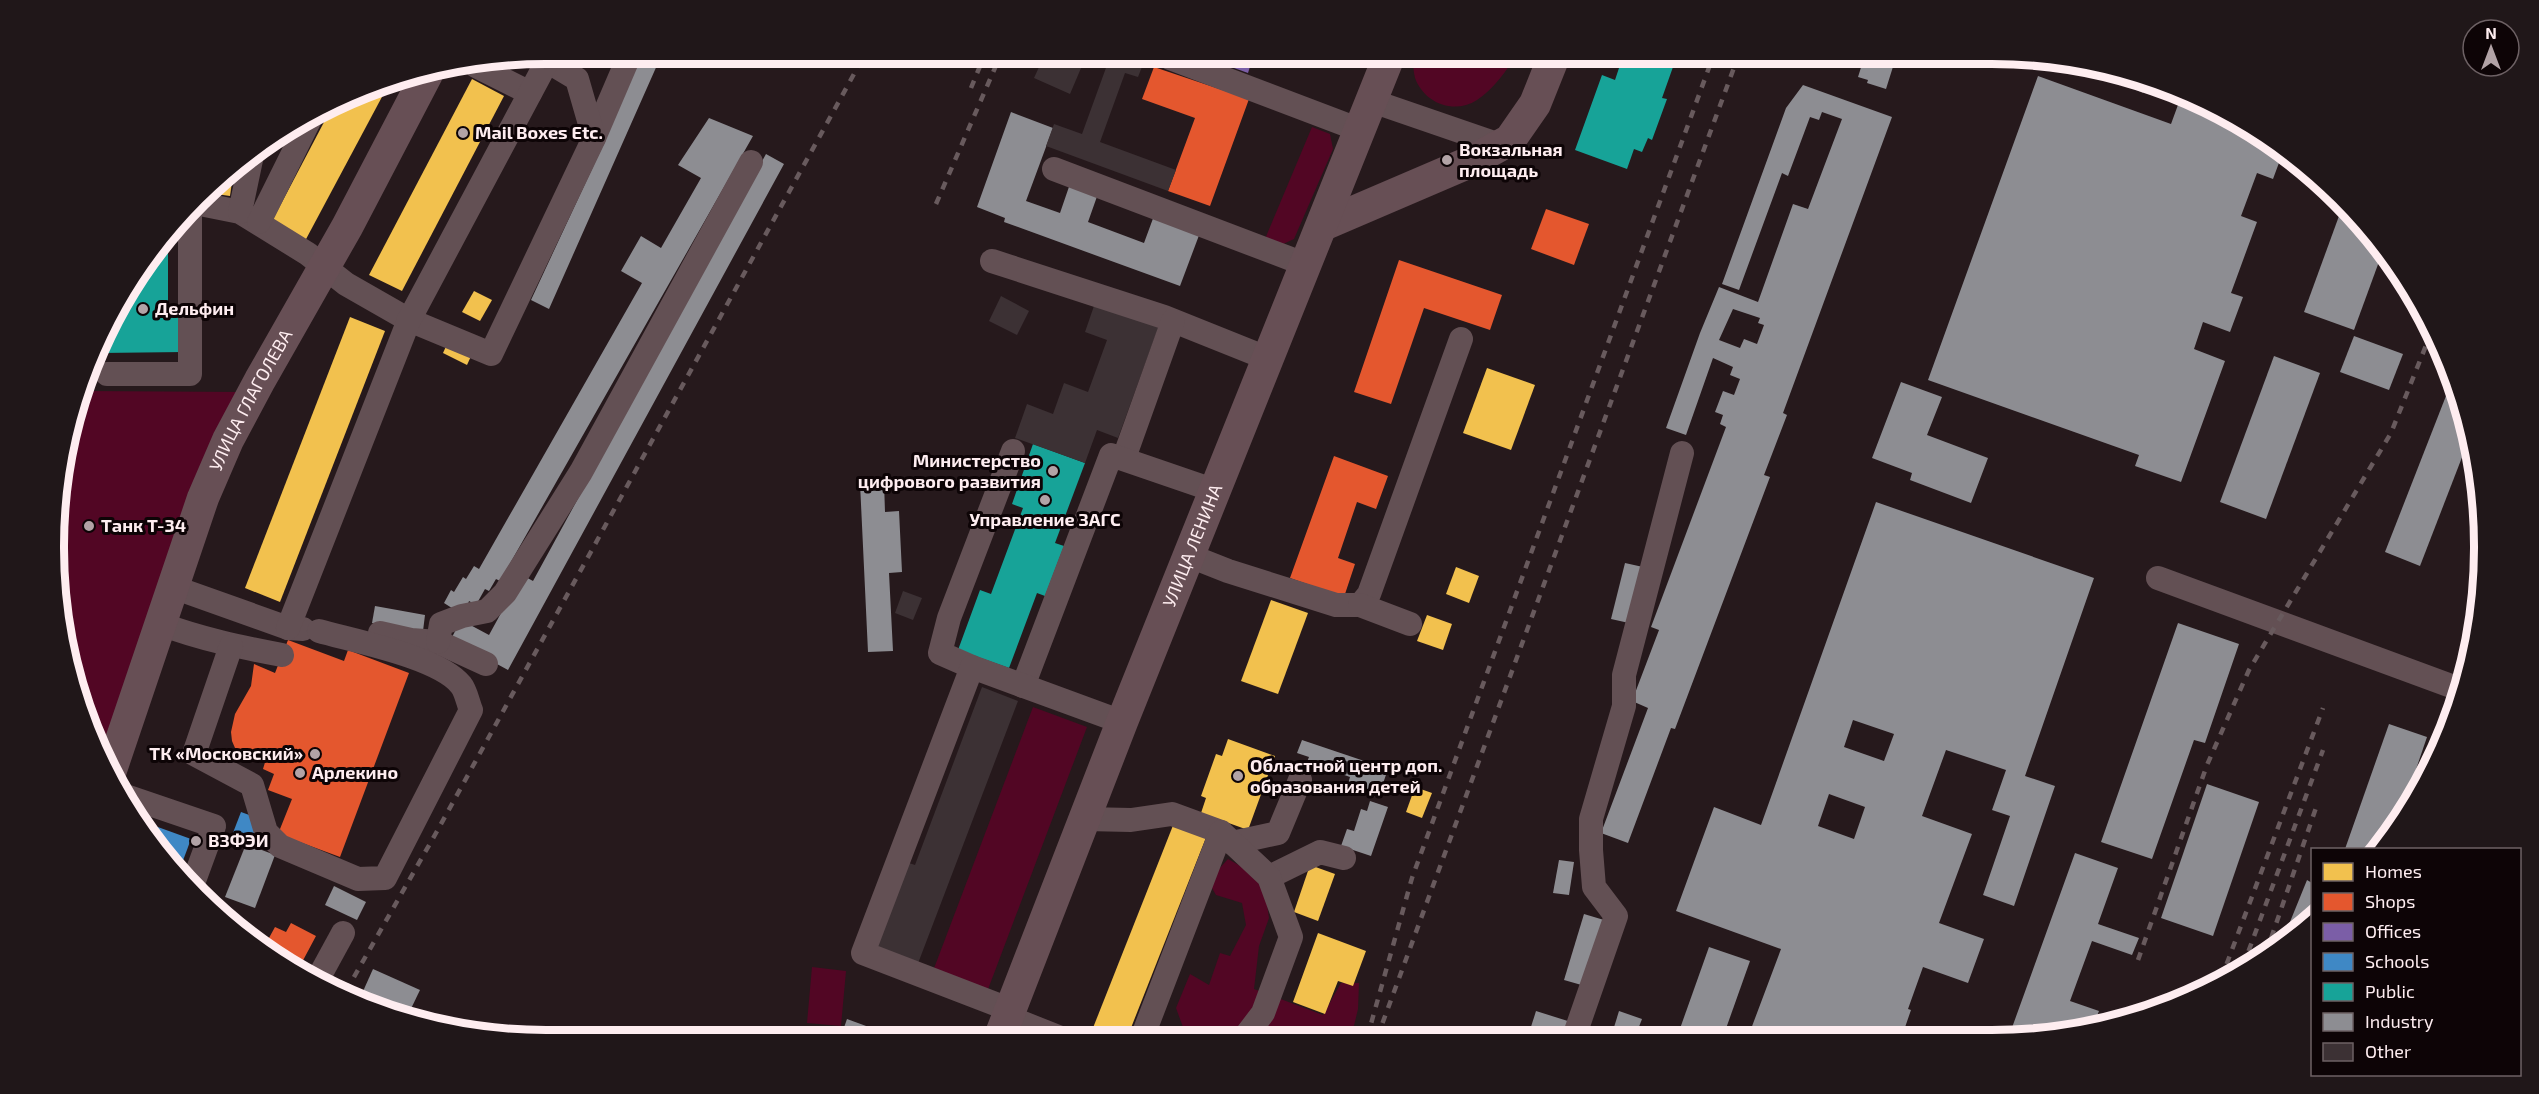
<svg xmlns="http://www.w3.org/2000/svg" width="2539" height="1094" font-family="'Exo 2',sans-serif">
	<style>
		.green { fill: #520624 }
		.homes { fill: #f2c14e }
		.shops { fill: #e4572e }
		.offices { fill: #7b5ea7 }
		.schools { fill: #3f88c5 }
		.public { fill: #17a398 }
		.industry { fill: #8d8d92; fill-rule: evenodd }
		.building { fill: #3c3134 }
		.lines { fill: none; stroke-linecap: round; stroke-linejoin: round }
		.minor { stroke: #635054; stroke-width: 24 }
		.major { stroke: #674f55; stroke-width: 32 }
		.rail { stroke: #685a5d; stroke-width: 4.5; stroke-dasharray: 8 8; stroke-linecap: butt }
		.poi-dot { fill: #b2a3a6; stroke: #0d0406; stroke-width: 2 }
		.labels { text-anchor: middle; stroke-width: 6; stroke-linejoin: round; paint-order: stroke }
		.poi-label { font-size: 18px; font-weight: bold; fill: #feedf0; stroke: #0d0406; text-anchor: start }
		.street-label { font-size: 18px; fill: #feedf0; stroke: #0d0406 }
		.rim { fill: none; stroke: #feedf0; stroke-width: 8 }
	</style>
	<rect width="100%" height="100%" fill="#26191c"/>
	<g class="green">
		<path d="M1413,54H1517C1507,70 1493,90 1477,100C1454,115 1424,103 1415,78C1413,70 1413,62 1413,54Z"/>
		<polygon points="1312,127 1330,134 1333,149 1294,239 1281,245 1265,239"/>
		<polygon points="86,391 240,392 103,747 63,643 54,547 63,451"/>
		<polygon points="1033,707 1087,727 987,992 933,971"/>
		<polygon points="1228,859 1251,872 1265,891 1269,918 1259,946 1254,989 1323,1015 1341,983 1359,983 1358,1009 1351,1038 1187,1038 1176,1008 1190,974 1209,985 1220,953 1230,956 1246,925 1242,903 1216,895 1208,881"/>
		<polygon points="812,967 846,971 841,1026 807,1023"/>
	</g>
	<g class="homes">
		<polygon points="472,79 504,96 402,291 369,275"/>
		<polygon points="391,80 305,241 271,223 333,105"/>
		<polygon points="234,167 230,196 209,193 222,176"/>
		<polygon points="474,291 492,300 480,321 462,312"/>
		<polygon points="350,317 385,331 280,602 245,588"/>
		<polygon points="448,342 472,354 467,365 443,353"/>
		<polygon points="1487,368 1535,385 1511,450 1463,433"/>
		<polygon points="1456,567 1479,576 1469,603 1446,594"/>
		<polygon points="1271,600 1308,613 1278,694 1241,681"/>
		<polygon points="1427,615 1452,624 1443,650 1417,641"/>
		<polygon points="1228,739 1275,756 1248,830 1201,813 1206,798 1201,796 1216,754 1222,756"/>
		<polygon points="1415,787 1432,793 1422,818 1406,812"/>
		<polygon points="1174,823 1207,835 1127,1038 1089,1038"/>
		<polygon points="1310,865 1335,874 1318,921 1294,912"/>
		<polygon points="1318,933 1366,951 1353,986 1338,981 1325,1014 1293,1002"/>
	</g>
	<g class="shops">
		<polygon points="1154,67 1249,99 1210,206 1168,191 1195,118 1142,99"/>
		<polygon points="1546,209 1589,224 1574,265 1531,249"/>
		<polygon points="1399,260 1502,295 1490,330 1424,308 1391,404 1354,392"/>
		<polygon points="1334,456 1388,476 1376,509 1357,502 1338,558 1355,564 1344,597 1290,578"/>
		<polygon points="288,640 344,661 348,650 409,673 340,857 278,834 292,799 268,790 274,774 263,769 266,759 235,748 232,741 231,732 235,714 251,686 254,664 275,673"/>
		<polygon points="291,923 316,936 300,966 264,947 275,927 286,932"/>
	</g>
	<polygon class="offices" points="1211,54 1254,54 1248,73 1209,59"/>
	<g class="schools">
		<polygon points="241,812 252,816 263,838 259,849 231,838"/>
		<polygon points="155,826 191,839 178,874 151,836"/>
	</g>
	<g class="public">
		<polygon points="1618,54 1682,54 1677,68 1673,67 1662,98 1667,99 1652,140 1648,138 1642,152 1634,149 1627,169 1575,150 1602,75 1615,80 1622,59 1616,58"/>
		<polygon points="162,249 168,249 168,318 184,317 184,352 100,353 120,300"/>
		<polygon points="1033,444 1085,463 1055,543 1064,546 1045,596 1037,593 1009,668 958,650 980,590 991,594 1023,508 1012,504"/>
	</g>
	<g class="industry">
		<polygon points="639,54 662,54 549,309 531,300 605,141"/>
		<polygon points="1876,54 1897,54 1886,89 1867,83 1868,80 1858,77 1864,58 1874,61"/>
		<polygon points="2038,76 2171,124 2182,94 2239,120 2283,152 2273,179 2257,173 2241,216 2257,222 2231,293 2243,297 2230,332 2203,322 2194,349 2225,361 2181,482 2135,466 2139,455 1928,380"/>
		<path d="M1803,85L1892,117L1783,413L1787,415L1764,475L1770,477L1675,729L1671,728L1628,843L1601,833L1648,708L1632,701L1659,630L1651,627L1726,427L1720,424L1723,415L1715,412L1723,391L1734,395L1740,379L1730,375L1733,367L1713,358L1686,435L1666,428L1700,333L1719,287L1758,302L1793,204L1808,209L1842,119L1822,112L1819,120L1810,117L1788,176L1782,173L1739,290L1722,284L1786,108ZM1733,309L1760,318L1758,323L1764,325L1757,344L1744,339L1740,348L1719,340Z"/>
		<polygon points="1011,112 1053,128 1026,201 1060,213 1072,178 1100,188 1088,222 1144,243 1155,213 1201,230 1180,286 1004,222 1005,218 977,207"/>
		<polygon points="709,118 753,136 500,581 496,579 489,591 485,589 476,605 469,601 467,607 455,610 444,603 451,590 454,592 463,577 466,579 474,566 479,569 642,283 621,271 641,236 661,248 701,178 678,165"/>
		<polygon points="766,154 784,164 508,670 451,639 461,620 489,635 522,575 533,581"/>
		<polygon points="2343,205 2384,248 2354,330 2304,312"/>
		<polygon points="2354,336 2403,354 2389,390 2340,372"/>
		<polygon points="2274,356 2320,373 2266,519 2220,502"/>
		<polygon points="2453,378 2468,420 2471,434 2420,566 2385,552"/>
		<polygon points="1901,382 1942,397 1927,435 1988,458 1971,503 1910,480 1912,473 1872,458"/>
		<polygon points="884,482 885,512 899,511 902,572 889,573 893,651 868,652 860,483"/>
		<path d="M1876,502L2094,578L2025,776L2055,786L2014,906L1983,895L2010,816L1992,810L2006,770L1946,750L1922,816L1972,834L1939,923L1984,939L1968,983L1923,967L1908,1009L1911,1010L1902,1036L1748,1037L1781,949L1676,911L1714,807L1761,825ZM1853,720L1894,734L1884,761L1844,747ZM1829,794L1865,807L1854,839L1818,826Z"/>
		<polygon points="1625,563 1643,567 1629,623 1611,619"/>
		<polygon points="375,606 425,615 423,631 372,623"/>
		<polygon points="2178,623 2239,644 2205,743 2194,740 2152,859 2101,842"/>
		<polygon points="2389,724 2427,737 2396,828 2375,849 2345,849"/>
		<polygon points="1302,740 1388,769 1379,795 1348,784 1350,777 1307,762 1309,757 1297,753"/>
		<polygon points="2207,784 2259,802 2213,936 2161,918"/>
		<polygon points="1370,801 1388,807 1371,856 1341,846 1347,829 1354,831 1361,809 1367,811"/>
		<polygon points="246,844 275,855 255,908 225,897"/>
		<polygon points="2075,853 2118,868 2098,924 2139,938 2132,955 2092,941 2070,1001 2099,1011 2095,1021 2102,1023 2057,1036 2009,1036"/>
		<polygon points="1559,860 1574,862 1569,895 1553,893"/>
		<polygon points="2307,880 2312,883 2312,916 2292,938 2281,944"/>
		<polygon points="334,886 366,902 357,920 325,905"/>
		<polygon points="1584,914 1604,920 1585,986 1564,980"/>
		<polygon points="1709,947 1750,961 1723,1037 1677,1037"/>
		<polygon points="373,969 420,990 407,1017 388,1014 360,998"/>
		<polygon points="1536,1011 1571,1022 1566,1037 1552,1037 1530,1030"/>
		<polygon points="1619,1011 1642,1019 1635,1037 1611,1037"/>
		<polygon points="847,1019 888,1034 886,1039 840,1039"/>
	</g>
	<g class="building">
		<polygon points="1045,54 1087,54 1070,94 1034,78"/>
		<polygon points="1111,54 1147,54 1138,77 1125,73 1100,142 1176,170 1168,191 1046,146 1054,124 1082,134"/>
		<polygon points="1001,296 1029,311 1017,335 989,321"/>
		<polygon points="1095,303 1159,326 1118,438 1097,430 1085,463 1015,438 1027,404 1053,414 1064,383 1088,392 1107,340 1085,332"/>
		<polygon points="903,591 922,598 913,620 895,613"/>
		<polygon points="982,687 1018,701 917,966 876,950 909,863 915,865"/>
	</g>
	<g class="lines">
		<g class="minor">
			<polyline points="770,54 776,54"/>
			<polyline points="1172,54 1170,58 1360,130"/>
			<polyline points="476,66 530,93"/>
			<polyline points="1372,101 1500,145"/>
			<polyline points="594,138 630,54"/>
			<polyline points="1054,169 1307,265"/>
			<polyline points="200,204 240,212 308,254 346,284 409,320 491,354 594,138 577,79 547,61"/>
			<polyline points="240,212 252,155"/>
			<polyline points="259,222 312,115"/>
			<polyline points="992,261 1164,317 1269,359"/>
			<polyline points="107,374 190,374 190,215"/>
			<polyline points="1124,458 1173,321"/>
			<polyline points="1190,556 1228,571 1336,605 1360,605 1369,594 1461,339"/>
			<polyline points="2158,578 2462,690"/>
			<polyline points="173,587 288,628 303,629"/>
			<polyline points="1360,605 1410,624"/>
			<path d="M161,624C201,639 240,647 282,655"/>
			<polyline points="288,628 409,320 551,54"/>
			<polyline points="380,633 411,640 438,642 486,664"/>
			<polyline points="438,642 441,624 462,616 487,611 505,593 581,472 751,162"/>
			<path d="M231,646L194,754L252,785L266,832L280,846L358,879L385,878L471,710C468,703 466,691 461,685C439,657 354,641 319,631"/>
			<polyline points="972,667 940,653 949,618 1013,451"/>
			<polyline points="1023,686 1111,455 1216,491"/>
			<polyline points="120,794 214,826 192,886"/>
			<polyline points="1085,819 1131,820 1172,814 1221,832"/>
			<polyline points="1232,843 1278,833 1300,780"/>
			<polyline points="1269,877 1320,852 1344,858"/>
			<polyline points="319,977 343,933"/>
			<polyline points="1011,1010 863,953 972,667 1122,722"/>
			<polyline points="1008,1017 1063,1039"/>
			<polyline points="1574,1037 1616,916 1594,887 1591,850 1591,819 1624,706 1624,675 1682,453"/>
			<polyline points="1142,1038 1221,832 1269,877 1291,937 1263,1013 1244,1038"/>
		</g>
		<g class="major">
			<polyline points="1323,225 1470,162 1510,140 1535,104 1555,54"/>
			<path id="s1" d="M111,770L203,498L228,440L260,380L347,227L427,74"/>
			<path id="s2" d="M999,1039L1122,722L1390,54"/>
		</g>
		<g class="rail">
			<polyline points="971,88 985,54"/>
			<polyline points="2141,92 2147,80"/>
			<polyline points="936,204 1001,54"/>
			<polyline points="2266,953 2318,802"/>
			<polyline points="2138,960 2207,765 2249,670 2391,433 2433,328"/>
			<polyline points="2243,966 2323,750"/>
			<polyline points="2221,979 2323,708"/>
			<polyline points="346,991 436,833 865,54"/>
			<polyline points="1367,1038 1412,878 1714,54"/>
			<polyline points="1377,1038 1739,54"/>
		</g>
	</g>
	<g class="poi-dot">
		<circle cx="463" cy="133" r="6"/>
		<circle cx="1447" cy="160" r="6"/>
		<circle cx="143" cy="309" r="6"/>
		<circle cx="1053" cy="471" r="6"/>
		<circle cx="1045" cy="500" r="6"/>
		<circle cx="89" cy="526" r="6"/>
		<circle cx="315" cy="754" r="6"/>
		<circle cx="300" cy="773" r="6"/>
		<circle cx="1238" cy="776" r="6"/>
		<circle cx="196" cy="841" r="6"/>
	</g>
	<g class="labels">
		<g class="poi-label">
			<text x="475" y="139">Mail Boxes Etc.</text>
			<text x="1459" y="156">Вокзальная<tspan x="1459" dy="21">площадь</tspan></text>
			<text x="155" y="315">Дельфин</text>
			<text x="1041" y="467" text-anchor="end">Министерство<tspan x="1041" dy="21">цифрового развития</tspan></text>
			<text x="1045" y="526" text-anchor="middle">Управление ЗАГС</text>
			<text x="101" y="532">Танк Т-34</text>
			<text x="303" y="760" text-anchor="end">ТК «Московский»</text>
			<text x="1250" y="772">Областной центр доп.<tspan x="1250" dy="21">образования детей</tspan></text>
			<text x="312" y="779">Арлекино</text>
			<text x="208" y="847">ВЗФЭИ</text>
		</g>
		<g class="street-label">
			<text dy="6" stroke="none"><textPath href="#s1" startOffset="396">УЛИЦА ГЛАГОЛЕВА</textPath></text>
			<text dy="6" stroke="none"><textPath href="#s2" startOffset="530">УЛИЦА ЛЕНИНА</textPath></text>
		</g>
	</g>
	<path d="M0 0H2539V1094H0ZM546 64H1992A482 482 0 0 1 2474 546V548A482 482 0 0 1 1992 1030H546A482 482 0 0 1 64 548V546A482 482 0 0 1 546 64Z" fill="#201719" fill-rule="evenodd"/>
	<path class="rim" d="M546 64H1992A482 482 0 0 1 2474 546V548A482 482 0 0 1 1992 1030H546A482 482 0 0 1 64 548V546A482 482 0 0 1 546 64Z"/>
	<rect x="2311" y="848" width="210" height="228" fill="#0d0406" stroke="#6d6164" stroke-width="1.5"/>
	<rect x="2323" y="863" width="30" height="18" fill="#f2c14e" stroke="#6d6164" stroke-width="1.5"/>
	<text x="2365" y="878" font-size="18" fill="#feedf0">Homes</text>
	<rect x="2323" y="893" width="30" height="18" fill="#e4572e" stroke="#6d6164" stroke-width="1.5"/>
	<text x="2365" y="908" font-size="18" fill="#feedf0">Shops</text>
	<rect x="2323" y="923" width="30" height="18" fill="#7b5ea7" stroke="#6d6164" stroke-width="1.5"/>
	<text x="2365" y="938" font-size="18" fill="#feedf0">Offices</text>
	<rect x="2323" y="953" width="30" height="18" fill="#3f88c5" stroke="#6d6164" stroke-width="1.5"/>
	<text x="2365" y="968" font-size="18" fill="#feedf0">Schools</text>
	<rect x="2323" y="983" width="30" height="18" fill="#17a398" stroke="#6d6164" stroke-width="1.5"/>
	<text x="2365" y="998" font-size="18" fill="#feedf0">Public</text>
	<rect x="2323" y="1013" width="30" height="18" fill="#8d8d92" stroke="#6d6164" stroke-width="1.5"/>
	<text x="2365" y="1028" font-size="18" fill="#feedf0">Industry</text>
	<rect x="2323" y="1043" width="30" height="18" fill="#3c3134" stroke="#6d6164" stroke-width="1.5"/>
	<text x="2365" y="1058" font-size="18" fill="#feedf0">Other</text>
	<g transform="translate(2491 48)"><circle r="28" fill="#0d0406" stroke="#6d6164" stroke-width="1.5"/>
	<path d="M0-4.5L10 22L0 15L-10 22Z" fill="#b2a3a6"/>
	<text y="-9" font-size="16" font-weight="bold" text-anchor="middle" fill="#feedf0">N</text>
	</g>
</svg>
